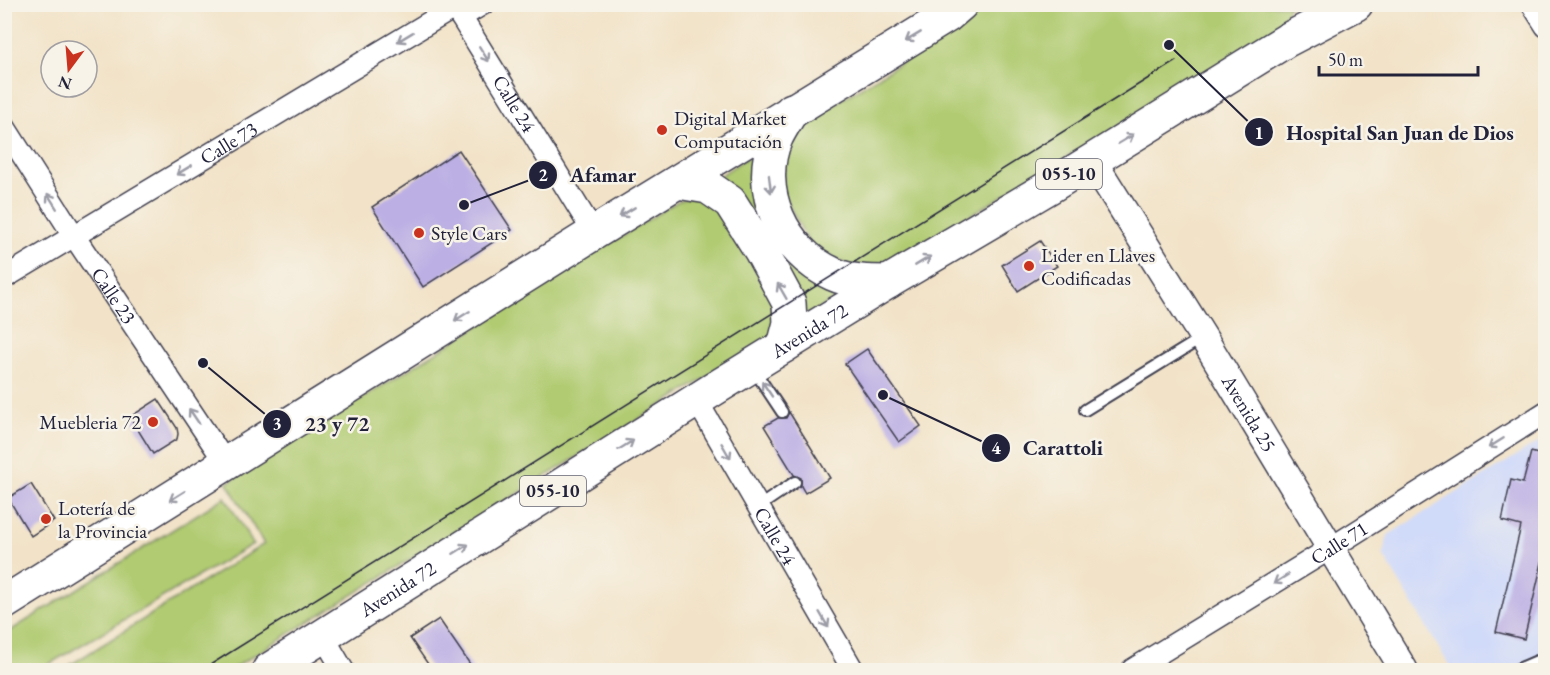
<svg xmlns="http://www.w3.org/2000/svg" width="1550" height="675" font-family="'EB Garamond',serif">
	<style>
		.built { fill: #d0daf9 }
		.green { fill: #b0cb71; stroke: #697656; stroke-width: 1.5 }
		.building { fill: #bbafe4 }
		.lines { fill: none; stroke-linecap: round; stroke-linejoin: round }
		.service-casing { stroke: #413f50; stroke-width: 14 }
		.minor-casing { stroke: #413f50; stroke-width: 24 }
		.tertiary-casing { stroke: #413f50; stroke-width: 30 }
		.trunk-casing { stroke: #413f50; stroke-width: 36 }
		.service { stroke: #fff; stroke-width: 10 }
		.minor { stroke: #fff; stroke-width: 21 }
		.tertiary { stroke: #fff; stroke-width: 27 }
		.trunk { stroke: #fff; stroke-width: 33 }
		.tram { stroke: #22223b; stroke-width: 1.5 }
		.oneway { stroke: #9c9ca7 }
		.poi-dot { fill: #c8321e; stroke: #f7f3e8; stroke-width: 2 }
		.labels { text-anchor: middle; stroke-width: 5; stroke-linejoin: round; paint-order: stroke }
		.shield { fill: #f7f3e8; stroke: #62616f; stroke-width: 1.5 }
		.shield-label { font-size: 18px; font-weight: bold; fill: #22223b }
		.street-label { font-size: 20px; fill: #22223b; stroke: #f7f3e8 }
		.poi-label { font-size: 20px; fill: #22223b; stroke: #f7f3e8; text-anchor: start }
		.leader { fill: none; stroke: #22223b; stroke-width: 2 }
		.callout-dot { fill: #22223b; stroke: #f7f3e8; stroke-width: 2 }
		.mark-label { font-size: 18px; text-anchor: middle; font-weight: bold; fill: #fff }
		.callout-label { font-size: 21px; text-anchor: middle; font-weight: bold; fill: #22223b; stroke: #f7f3e8; stroke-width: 5; stroke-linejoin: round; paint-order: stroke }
	</style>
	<rect width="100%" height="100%" fill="#f7f3e8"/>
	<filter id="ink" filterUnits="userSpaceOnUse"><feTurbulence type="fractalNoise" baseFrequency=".0167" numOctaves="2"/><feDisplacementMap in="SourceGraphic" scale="12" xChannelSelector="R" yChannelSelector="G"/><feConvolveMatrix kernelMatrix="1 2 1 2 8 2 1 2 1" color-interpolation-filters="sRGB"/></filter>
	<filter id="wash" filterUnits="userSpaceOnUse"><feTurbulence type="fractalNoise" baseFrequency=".008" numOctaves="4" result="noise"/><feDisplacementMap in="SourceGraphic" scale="24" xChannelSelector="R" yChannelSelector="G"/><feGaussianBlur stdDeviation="1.35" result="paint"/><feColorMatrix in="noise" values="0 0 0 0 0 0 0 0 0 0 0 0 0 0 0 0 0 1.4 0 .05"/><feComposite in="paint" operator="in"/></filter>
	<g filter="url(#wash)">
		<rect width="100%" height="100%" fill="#f2e3c8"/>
		<polygon class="built" points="1545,438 1545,670 1452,670 1383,555 1388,535"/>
		<g class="green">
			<polygon points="993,5 1290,5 1282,21 1260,42 895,260 870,266 850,266 811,247 781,190 788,146 798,131 812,118"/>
			<path d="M757,151C756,160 753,170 753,179C752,213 771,252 799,273C813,283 830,288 846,292L801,320L715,179Z"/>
			<polygon points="693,196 711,201 779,303 771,338 230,670 62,670 264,544 227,483 678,201"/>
			<polygon points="225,497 253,544 39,670 5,670 5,634"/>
		</g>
		<g id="blocks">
			<g class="building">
				<polygon points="459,150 512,230 423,287 372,207"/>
				<polygon points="1040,241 1057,266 1018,291 1002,265"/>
				<polygon points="867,349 921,426 899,442 845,364"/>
				<polygon points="158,399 177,428 178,434 177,439 153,454 130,417"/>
				<polygon points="789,412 830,478 805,493 801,486 801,478 794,475 764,426 778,418 786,418"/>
				<polygon points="1531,452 1545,456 1545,550 1524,639 1496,632 1521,526 1502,521 1511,480 1523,483"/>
				<polygon points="31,484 54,521 31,536 8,498"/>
				<polygon points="439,619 474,670 432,670 410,638"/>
			</g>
		</g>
	</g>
	<g filter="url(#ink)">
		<use href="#blocks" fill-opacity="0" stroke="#413f50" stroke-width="1.5"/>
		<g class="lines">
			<g class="service-casing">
				<g id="service">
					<polyline points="754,370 782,412"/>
					<polyline points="1085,410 1202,338"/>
					<polyline points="758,507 795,482"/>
					<polyline points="1516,670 1537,661 1546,663"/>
				</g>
			</g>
			<g class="minor-casing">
				<g id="minor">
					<path id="s1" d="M453,4L594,233"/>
					<polyline points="1532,4 1546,26"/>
					<polyline points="461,17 483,4"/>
					<path id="s2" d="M4,126L74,236L227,465"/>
					<path id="s3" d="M4,278L455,7"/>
					<path id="s4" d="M697,401L853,670"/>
					<polyline points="323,636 343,670"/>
					<path id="s5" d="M1132,670L1331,548L1546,412"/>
				</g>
			</g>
			<g class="tertiary-casing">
				<g id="tertiary">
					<path id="s6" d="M1092,160L1203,337L1404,670"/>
				</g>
			</g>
			<g class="trunk-casing">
				<g id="trunk">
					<path d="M792,110C787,119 780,129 776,138C754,190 783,252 833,274C851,282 869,282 888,282"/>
					<polyline points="678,182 708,187 730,202 761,251 789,303 790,323 784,346"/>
					<polyline points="4,603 594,233 947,16 961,4"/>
					<path id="s7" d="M269,670L714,389L888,282L1051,186L1287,40L1356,4"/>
				</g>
			</g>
			<use href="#service" class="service"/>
			<use href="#minor" class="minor"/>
			<use href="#tertiary" class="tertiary"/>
			<use href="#trunk" class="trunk"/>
			<polyline class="tram" points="202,670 1176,61"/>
		</g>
		<defs><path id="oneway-shaft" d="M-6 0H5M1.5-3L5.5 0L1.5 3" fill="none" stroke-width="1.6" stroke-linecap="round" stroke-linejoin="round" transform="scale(1.5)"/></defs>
		<g class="oneway">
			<use href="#oneway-shaft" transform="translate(405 37) rotate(149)"/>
			<use href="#oneway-shaft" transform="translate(913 37) rotate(149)"/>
			<use href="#oneway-shaft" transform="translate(484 54) rotate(58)"/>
			<use href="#oneway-shaft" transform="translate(1126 139) rotate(-31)"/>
			<use href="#oneway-shaft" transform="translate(184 170) rotate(149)"/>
			<use href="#oneway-shaft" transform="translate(770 184) rotate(83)"/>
			<use href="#oneway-shaft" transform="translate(52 201) rotate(-122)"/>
			<use href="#oneway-shaft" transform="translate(627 212) rotate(149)"/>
			<use href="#oneway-shaft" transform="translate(923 261) rotate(-31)"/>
			<use href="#oneway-shaft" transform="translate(782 291) rotate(-120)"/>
			<use href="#oneway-shaft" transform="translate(462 316) rotate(148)"/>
			<use href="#oneway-shaft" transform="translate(767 389) rotate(-124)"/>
			<use href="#oneway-shaft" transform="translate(194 416) rotate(-124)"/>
			<use href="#oneway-shaft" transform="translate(1496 443) rotate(148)"/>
			<use href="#oneway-shaft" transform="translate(626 445) rotate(-32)"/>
			<use href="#oneway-shaft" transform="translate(726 451) rotate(60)"/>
			<use href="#oneway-shaft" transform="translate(177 496) rotate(148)"/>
			<use href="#oneway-shaft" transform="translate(461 549) rotate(-32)"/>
			<use href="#oneway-shaft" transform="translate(1281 579) rotate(148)"/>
			<use href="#oneway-shaft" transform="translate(824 620) rotate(60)"/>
		</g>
	</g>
	<g class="poi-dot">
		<circle cx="662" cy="130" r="6"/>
		<circle cx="419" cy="233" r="6"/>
		<circle cx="1029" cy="266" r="6"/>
		<circle cx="153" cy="422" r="6"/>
		<circle cx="46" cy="519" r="6"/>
	</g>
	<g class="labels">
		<g class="shield">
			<rect x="1036" y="159" width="66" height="30" rx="4.5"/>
			<rect x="520" y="476" width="66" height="30" rx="4.5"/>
		</g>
		<g class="shield-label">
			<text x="1069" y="180">055-10</text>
			<text x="553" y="497">055-10</text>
		</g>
		<g class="street-label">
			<text dy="7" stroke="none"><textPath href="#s1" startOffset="117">Calle 24</textPath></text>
			<text dy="7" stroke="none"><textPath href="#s3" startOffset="262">Calle 73</textPath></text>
			<text dy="7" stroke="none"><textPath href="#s2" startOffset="202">Calle 23</textPath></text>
			<text dy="7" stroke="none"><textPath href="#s7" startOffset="638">Avenida 72</textPath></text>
			<text dy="7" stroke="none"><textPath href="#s6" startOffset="298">Avenida 25</textPath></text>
			<text dy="7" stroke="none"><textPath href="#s4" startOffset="156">Calle 24</textPath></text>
			<text dy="7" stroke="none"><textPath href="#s5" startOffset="243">Calle 71</textPath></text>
			<text dy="7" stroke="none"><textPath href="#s7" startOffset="152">Avenida 72</textPath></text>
		</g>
		<g class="poi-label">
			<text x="674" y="125">Digital Market<tspan x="674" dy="23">Computación</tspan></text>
			<text x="431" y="240">Style Cars</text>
			<text x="1041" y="262">Lider en Llaves<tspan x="1041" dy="23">Codificadas</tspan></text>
			<text x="141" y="429" text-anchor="end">Muebleria 72</text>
			<text x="58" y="515">Lotería de<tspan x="58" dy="23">la Provincia</tspan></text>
		</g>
	</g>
	<path class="leader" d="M1169 45L1259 132M464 205L543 175M203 363L277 424M883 395L996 448"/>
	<g class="callout-dot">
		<circle cx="1169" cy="45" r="6"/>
		<circle cx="464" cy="205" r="6"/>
		<circle cx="203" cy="363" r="6"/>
		<circle cx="883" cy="395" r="6"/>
		<circle cx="1259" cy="132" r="15"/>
		<circle cx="543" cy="175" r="15"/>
		<circle cx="277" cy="424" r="15"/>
		<circle cx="996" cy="448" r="15"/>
	</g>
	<g class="mark-label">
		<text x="1259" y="139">1</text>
		<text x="543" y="181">2</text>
		<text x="277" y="430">3</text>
		<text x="996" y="454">4</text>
	</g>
	<g class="callout-label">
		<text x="1400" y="140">Hospital San Juan de Dios</text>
		<text x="603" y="182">Afamar</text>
		<text x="337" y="431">23 y 72</text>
		<text x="1063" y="455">Carattoli</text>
	</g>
	<rect width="1550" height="675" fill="none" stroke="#f7f3e8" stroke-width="24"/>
	<g transform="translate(69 69) rotate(196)"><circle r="28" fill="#f7f3e8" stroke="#a29fa3" stroke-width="1.5"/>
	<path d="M0-4.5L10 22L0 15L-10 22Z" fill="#c8321e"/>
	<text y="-9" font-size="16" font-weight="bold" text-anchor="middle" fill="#22223b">N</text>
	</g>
	<path d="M1319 66v9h159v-9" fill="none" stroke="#22223b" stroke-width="3"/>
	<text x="1328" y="66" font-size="18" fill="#22223b" stroke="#f7f3e8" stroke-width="4.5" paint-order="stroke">50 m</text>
</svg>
